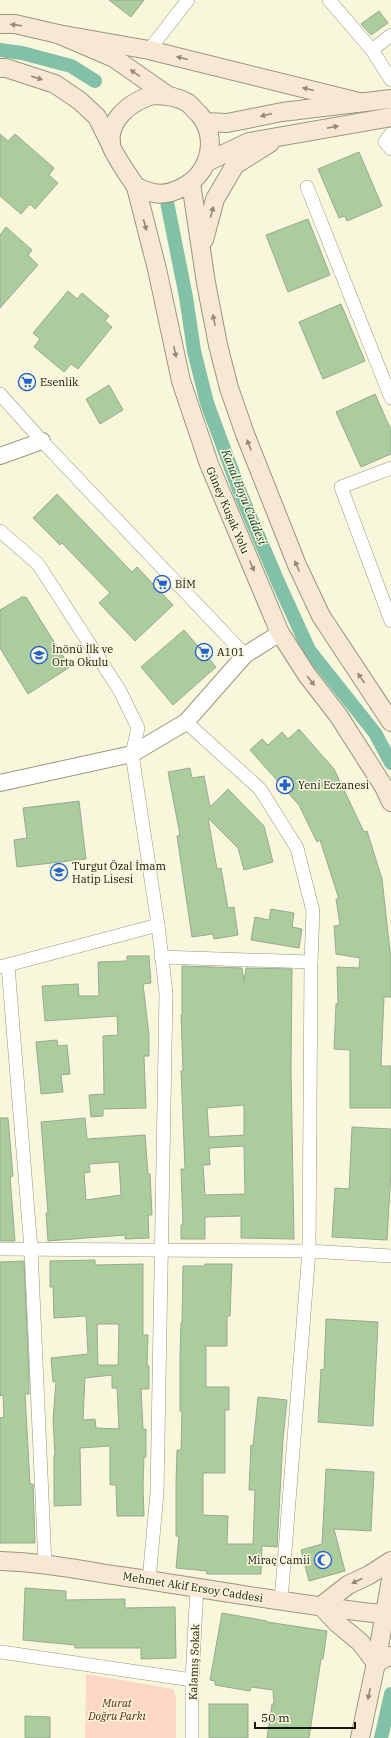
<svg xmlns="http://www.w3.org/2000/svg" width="391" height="1738" font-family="'IBM Plex Serif',serif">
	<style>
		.green { fill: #ffd7c7 }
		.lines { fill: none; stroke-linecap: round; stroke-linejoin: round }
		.canal { stroke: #82c1a8; stroke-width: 14 }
		.building { fill: #abcc9c; stroke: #9aa994; fill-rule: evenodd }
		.minor-casing { stroke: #98977e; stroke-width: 14 }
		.tertiary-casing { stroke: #98977e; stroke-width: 18 }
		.secondary-casing { stroke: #98977e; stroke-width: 20 }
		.minor { stroke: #fff; stroke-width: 13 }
		.tertiary { stroke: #fff; stroke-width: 16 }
		.secondary { stroke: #f7e7d3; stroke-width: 18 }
		.oneway { fill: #92897a }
		.labels { text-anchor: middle; stroke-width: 3; stroke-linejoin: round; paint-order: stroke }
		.poi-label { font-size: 11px; fill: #17160d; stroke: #f8f7dc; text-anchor: start }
		.street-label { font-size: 11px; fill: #17160d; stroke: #f8f7dc }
		.park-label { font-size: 11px; font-style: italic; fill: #511d06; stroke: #f8f7dc }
		.water-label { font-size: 12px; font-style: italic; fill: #003726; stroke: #f8f7dc }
	</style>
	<rect width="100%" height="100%" fill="#f8f7dc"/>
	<polygon class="green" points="86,1674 173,1689 176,1697 176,1738 85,1738"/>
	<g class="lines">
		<g class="canal">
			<polyline points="0,50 22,53 71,66 95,81"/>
			<polyline points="167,202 186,297 194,351 207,403 241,495 278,582 309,650 375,733 391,763"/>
			<polyline points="381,1738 391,1694"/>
		</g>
	</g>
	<g class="building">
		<polygon points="109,0 144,0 131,17"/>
		<polygon points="379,11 388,23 371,35 361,24"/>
		<polygon points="0,134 8,141 15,134 54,168 49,175 58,183 35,209 30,204 21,214 0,196"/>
		<polygon points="359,152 382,206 347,221 345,216 339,218 318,169"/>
		<polygon points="308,219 330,275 288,292 266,235"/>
		<polygon points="6,227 32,250 28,255 38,265 0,308 0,235"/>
		<polygon points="68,291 77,299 82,293 109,316 105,321 112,327 78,369 71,364 64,372 34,347 40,339 33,333"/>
		<polygon points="341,304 365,361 323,379 299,322"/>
		<polygon points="109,385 123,410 100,424 86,399"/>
		<polygon points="375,394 391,430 391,454 361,467 336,412"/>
		<polygon points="57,494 132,572 137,567 173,605 135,641 99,603 110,593 62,543 60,545 33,518"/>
		<polygon points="22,597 26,597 70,667 28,694 0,648 0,610"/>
		<polygon points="184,630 216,667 173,705 141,667"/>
		<polygon points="299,729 334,769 364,832 367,831 382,879 390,951 391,951 391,997 384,997 381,1066 391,1066 391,1108 350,1108 350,1050 334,1049 336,1004 338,1004 337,967 359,968 360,958 336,954 334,926 340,925 336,899 339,899 320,840 317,842 299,805 250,750 262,739 268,745 282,732 288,739"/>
		<polygon points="190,768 192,778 204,776 210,807 228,789 264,826 273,862 244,870 238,848 208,818 217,869 221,868 228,908 234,907 238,935 214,939 213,934 192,937 177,836 180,835 168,772"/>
		<polygon points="79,801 86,859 17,867 14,840 27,838 23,808"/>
		<polygon points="271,909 294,913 292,927 302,929 299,948 251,940 255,917 269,920"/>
		<polygon points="127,956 149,956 151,983 143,984 149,1035 149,1056 144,1056 146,1108 103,1109 103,1116 91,1117 89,1095 104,1094 103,1036 118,1035 117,1016 45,1021 42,986 78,984 79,996 99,996 98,962 127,961"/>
		<path d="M182,966L242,968L244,981L246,968L292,969L291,1070L294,1239L241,1238V1216L205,1217V1239H181V1225H183L181,1169H185L181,1071H183L181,1015H182ZM244,1105V1135L209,1137L207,1108ZM244,1146L245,1194L205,1195L203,1165H210L209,1148Z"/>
		<polygon points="57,1040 58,1046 67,1045 70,1074 61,1075 63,1092 41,1094 36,1042"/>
		<polygon points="0,1118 8,1118 13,1176 10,1177 15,1241 0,1241"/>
		<path d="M85,1118L87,1139L145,1135L148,1174H150L152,1215H148L149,1238L125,1239V1235L48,1241L46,1213H48L41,1122ZM119,1162L121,1195L86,1200L84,1173L90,1172L89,1164Z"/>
		<polygon points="352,1127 391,1129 391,1171 387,1240 332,1237 335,1188 349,1189"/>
		<path d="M95,1260V1265L143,1264V1335H148L147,1366H149V1389H141L143,1429H146V1457H144L143,1486L144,1516H117L116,1485H110V1446L80,1448L81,1505L54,1506V1455H55L53,1421L56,1381L53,1382L51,1358L88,1354L86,1316L54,1318L53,1287H50V1261ZM97,1324H119L118,1365H98ZM112,1375V1388H117L119,1429L96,1428L95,1419L83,1420L85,1378Z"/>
		<polygon points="24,1261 29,1374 29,1394 25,1394 30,1484 33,1484 35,1543 0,1543 0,1418 4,1417 3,1395 0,1396 0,1262"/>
		<polygon points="205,1264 232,1264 230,1316 227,1316 227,1346 206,1346 206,1387 229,1387 229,1410 225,1410 225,1473 203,1473 203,1515 228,1516 227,1544 253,1544 255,1490 249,1490 251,1445 253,1446 258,1397 287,1400 283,1439 277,1547 262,1546 261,1574 207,1574 207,1571 176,1568 179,1536 176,1536 176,1483 177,1450 181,1450 182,1411 180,1411 180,1356 181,1323 182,1323 183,1266 205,1266"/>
		<polygon points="326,1319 378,1322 373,1426 318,1422 321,1369 324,1370"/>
		<polygon points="326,1469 374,1472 371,1531 334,1529 345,1571 309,1581 301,1550 322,1544"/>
		<polygon points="25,1588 66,1591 66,1600 125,1599 125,1608 175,1607 176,1658 141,1659 141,1648 75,1648 75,1645 23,1640"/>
		<polygon points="222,1613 267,1621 267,1622 327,1631 323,1659 321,1659 309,1738 267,1738 272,1704 274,1704 273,1690 251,1687 250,1691 215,1685 215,1681 210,1680"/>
		<rect x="209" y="1704" width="39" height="34"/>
		<polygon points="25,1716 50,1717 50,1738 25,1738"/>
	</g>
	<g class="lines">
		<g class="minor-casing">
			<g id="minor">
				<polyline points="329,0 372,50 391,80"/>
				<polyline points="149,50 188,0"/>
				<polyline points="372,50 391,35"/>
				<polyline points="391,134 385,142 391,149"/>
				<polyline points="307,187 391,398"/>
				<polyline points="0,394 42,441 245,655"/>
				<polyline points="391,468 341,487 391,621"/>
				<polyline points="0,531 38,564 120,691 138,728 132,754 158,925 0,967"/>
				<polyline points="186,722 260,789 297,848 313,911 311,962 309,1251 281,1601"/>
				<polyline points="161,957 311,962"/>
				<polyline points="8,966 31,1249 45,1565"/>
				<polyline points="0,1249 309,1251 391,1256"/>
				<polyline points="149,1580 157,1493 166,993 158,925"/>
				<polyline points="1,1652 192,1680"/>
				<polyline points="192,1738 192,1680 197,1587"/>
			</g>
		</g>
		<g class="tertiary-casing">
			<g id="tertiary">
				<polyline points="0,456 42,441"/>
				<polyline points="0,783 132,754 186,722 245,655 280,633"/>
			</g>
		</g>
		<g class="secondary-casing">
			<g id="secondary">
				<polyline points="0,24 15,24 58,34 114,58 167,95"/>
				<polyline points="58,34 149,50 359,102"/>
				<polyline points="0,68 6,68 55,84 80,101 97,117 111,145"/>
				<path d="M153,95C165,95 177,96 188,103C192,106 195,111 199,114C219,138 210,173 183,187C174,192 163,195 154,193C148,192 142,189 136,187C131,179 112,152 111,145C107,119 132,101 153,95Z"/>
				<polyline points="205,122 227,123 282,112 391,99"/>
				<polyline points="207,162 249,142 391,117"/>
				<polyline points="191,183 206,283 218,345 229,388 245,434 297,565 321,616 391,722"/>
				<polyline points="136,187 157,269 181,381 209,464 280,633 307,675 338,715 384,787 391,802"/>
				<polyline points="204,240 215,199 235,165 270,143"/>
				<path d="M0,1561C40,1562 81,1570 120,1576C211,1589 300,1606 391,1615"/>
				<polyline points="391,1561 369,1575 348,1585 321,1606 337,1623 360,1642 376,1663 389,1656 391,1657"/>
				<polyline points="360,1738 376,1663 391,1579"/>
			</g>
		</g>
		<use href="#minor" class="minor"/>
		<use href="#tertiary" class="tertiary"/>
		<use href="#secondary" class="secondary"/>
	</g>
	<defs><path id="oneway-solid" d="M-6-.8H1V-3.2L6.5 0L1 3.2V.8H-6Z"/></defs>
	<g class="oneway">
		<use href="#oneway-solid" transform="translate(16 25) rotate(-173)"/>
		<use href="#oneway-solid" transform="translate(182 58) rotate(-166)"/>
		<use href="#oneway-solid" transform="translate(135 73) rotate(-146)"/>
		<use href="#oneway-solid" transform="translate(37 78) rotate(18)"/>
		<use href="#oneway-solid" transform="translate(308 89) rotate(-166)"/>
		<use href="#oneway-solid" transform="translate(266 115) rotate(167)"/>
		<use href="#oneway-solid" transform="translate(333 127) rotate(-11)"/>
		<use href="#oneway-solid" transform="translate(212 212) rotate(-75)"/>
		<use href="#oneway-solid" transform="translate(145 225) rotate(75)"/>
		<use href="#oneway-solid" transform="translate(214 320) rotate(-101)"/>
		<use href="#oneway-solid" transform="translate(175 352) rotate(78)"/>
		<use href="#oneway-solid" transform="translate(249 445) rotate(-112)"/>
		<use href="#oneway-solid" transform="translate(252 566) rotate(67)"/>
		<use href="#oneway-solid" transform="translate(297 566) rotate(-114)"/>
		<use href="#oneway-solid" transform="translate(361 678) rotate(-124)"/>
		<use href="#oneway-solid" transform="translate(311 681) rotate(52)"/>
		<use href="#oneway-solid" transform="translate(357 1581) rotate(154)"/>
		<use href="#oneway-solid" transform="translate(369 1694) rotate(102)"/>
	</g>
	<defs>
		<g id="supermarket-ring" transform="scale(0.9)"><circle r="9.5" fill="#f8f7dc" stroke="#2162ce" stroke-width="1.5"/><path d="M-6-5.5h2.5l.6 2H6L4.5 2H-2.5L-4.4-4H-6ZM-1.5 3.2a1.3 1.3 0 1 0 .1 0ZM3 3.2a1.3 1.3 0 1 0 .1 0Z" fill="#2162ce"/></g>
		<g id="school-ring" transform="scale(0.9)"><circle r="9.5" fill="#f8f7dc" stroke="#2162ce" stroke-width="1.5"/><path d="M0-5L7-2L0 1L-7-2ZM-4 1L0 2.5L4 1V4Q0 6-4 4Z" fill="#2162ce"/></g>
		<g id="pharmacy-ring" transform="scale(0.9)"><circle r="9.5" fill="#f8f7dc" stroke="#2162ce" stroke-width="1.5"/><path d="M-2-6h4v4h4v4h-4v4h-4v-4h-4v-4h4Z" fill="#2162ce"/></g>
		<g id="mosque-ring" transform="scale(0.9)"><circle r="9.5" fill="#f8f7dc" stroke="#2162ce" stroke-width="1.5"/><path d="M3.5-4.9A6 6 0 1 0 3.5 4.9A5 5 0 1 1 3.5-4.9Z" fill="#2162ce"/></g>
	</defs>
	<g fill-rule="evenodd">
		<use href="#supermarket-ring" x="27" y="382"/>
		<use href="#supermarket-ring" x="162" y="584"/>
		<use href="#supermarket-ring" x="204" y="652"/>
		<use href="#school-ring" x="39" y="655"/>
		<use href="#pharmacy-ring" x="285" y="785"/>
		<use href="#school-ring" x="59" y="872"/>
		<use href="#mosque-ring" x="323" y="1560"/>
	</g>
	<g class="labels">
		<g class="poi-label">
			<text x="40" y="386">Esenlik</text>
			<text x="175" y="588">BİM</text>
			<text x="52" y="653">İnönü İlk ve<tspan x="52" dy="13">Orta Okulu</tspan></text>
			<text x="217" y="656">A101</text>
			<text x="298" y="789">Yeni Eczanesi</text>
			<text x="72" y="870">Turgut Özal İmam<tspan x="72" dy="13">Hatip Lisesi</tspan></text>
			<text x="310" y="1564" text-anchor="end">Miraç Camii</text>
		</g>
		<g class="street-label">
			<text transform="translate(228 510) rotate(67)" y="4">Güney Kuşak Yolu</text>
			<text transform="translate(193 1587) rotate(9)" y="4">Mehmet Akif Ersoy Caddesi</text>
			<text transform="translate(194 1662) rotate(-88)" y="4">Kalamış Sokak</text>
		</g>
		<g class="park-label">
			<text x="117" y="1707">Murat<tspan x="117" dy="13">Doğru Parkı</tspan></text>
		</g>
		<g class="water-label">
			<text transform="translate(244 497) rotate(68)" y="4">Kanal Boyu Caddesi</text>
		</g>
	</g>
	<path d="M255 1722v6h100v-6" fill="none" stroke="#17160d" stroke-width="2"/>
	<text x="261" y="1722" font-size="12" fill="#17160d" stroke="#f8f7dc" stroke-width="3" paint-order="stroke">50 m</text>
</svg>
